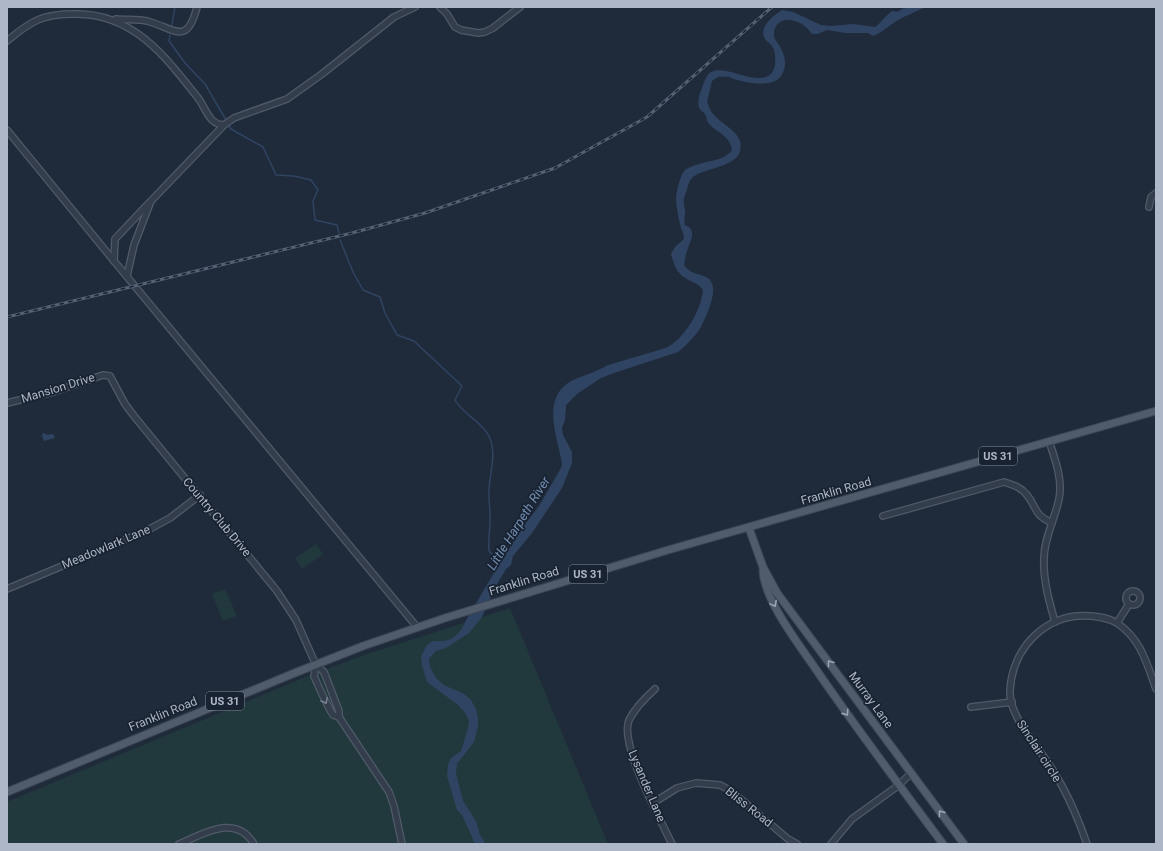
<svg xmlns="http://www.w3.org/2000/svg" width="1163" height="851" font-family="Roboto,sans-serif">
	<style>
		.green { fill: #21393c }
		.water { fill: #2f4462 }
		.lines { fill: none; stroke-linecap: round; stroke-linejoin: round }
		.stream { stroke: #2f4462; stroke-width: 1.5 }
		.minor-casing { stroke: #505a69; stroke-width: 8 }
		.major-casing { stroke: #3c4655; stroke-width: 9 }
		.minor { stroke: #333d4b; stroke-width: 5.5 }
		.major { stroke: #505c6b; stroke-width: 7 }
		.rail-casing { stroke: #546173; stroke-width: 3 }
		.rail { stroke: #182230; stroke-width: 1.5; stroke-dasharray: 4.5; stroke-linecap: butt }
		.oneway { stroke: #9aa5b5 }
		.oneway2 { stroke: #768090 }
		.labels { text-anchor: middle; stroke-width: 3.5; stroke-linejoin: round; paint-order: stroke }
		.shield { fill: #182230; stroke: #808a9a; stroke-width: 1 }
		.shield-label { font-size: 11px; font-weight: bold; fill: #adb7c8 }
		.street-label { font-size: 12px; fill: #adb7c8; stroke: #182230 }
		.water-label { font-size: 13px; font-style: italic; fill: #738eb2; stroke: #182230 }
	</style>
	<rect width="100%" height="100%" fill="#1f2b3b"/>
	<g class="green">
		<polygon points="316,544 323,554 302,569 295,558"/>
		<polygon points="225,589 237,616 223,621 212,594"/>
		<polygon points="510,608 608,844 7,844 7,802 303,678 364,655"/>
	</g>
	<g class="water">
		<path d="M907,7H926C915,12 904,16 895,22C887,27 881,33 873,36L868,33H846L827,30L818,34H812C805,25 801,22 790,20C779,19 773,26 774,37C775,40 777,42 779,45C785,54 788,66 781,76C773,88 746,83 734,79C730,78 728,75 723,76C719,76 716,78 712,81L707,102C709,107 711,112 714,115C722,124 736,130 740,141C747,169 702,166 691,179C689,181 688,186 687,190C683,199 683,201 685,210C686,215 683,220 685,225C697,230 691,239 688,248C686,253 685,259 684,265C691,276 704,273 710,280C719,291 706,316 701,327C697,334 685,347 678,352L614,373L601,378L577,394L566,405L565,420L562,428L563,435L572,452V463L562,488L532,533L513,556L511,565L506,569L497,584L482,617L469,633L446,648L436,651L429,659L430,667L436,678L444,685L464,694L471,700L476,709L478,718V726L474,742L457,764L456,774L463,801L473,816L477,824L480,835L486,844H475L462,815L457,810L447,776L448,764L451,758L461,751L468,728L469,721L466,714L458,705L427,682L422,666L421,656L427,645L433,641C449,643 459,637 465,622L498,566L523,527L539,506L561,468L562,464C558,437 540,399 571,381C583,375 597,372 608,365L666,348C685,338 701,311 703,290C699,284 694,283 687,279C677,274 674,265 671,254L675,247L684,239C684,233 681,230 680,224C678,216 676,205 676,197C677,190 680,175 685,170C688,167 705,162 711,161C720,159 725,158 732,150C730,136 718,133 709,124C706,121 707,116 704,113C701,110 702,112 700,109C696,104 700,93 702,88C704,83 706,75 711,72C727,63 764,92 774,69C776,63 776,51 772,46C770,43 767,42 765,39C758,27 773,16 782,10L793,12L821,25L831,26L853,24L875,27C882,22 885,16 892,11L899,12Z"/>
		<polygon points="43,433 46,434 47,435 53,434 55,438 44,441 42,435"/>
	</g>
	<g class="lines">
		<g class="stream">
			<polyline points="897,13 906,7"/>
			<polyline points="172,25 175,7"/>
			<polyline points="170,35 169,41 185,63 205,84 226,120"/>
			<polyline points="720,76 728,76"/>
			<polyline points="228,124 231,129 263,147 276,175 294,176 311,180 318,190 313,201 315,220 337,225 339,233"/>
			<path d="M340,240L353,272L363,290L380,297L385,313L397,335L414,341L462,386L455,400C463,414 482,422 489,436C497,454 490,471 489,490C488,500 491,511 490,521C490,531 488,541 489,551L501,563"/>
		</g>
		<g class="minor-casing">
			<g id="minor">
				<polyline points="440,7 447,14 455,27 461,30 478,33 485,32 493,28 520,7"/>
				<path d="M116,19C126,20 138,19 147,21C174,28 187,47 197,7"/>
				<path d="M7,41C32,20 43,14 75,14C133,13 166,57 198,98C206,108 209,125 224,125L234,118L287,99L322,74L394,17L415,7"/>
				<polyline points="7,130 114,261 417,627"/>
				<polyline points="1149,207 1151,197 1156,193"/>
				<polyline points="114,261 115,239 149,203"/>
				<polyline points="127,276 134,245 151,201 224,125"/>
				<polyline points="7,403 53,392 103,375 110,376 125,404 134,416 277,591 296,620 316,665 324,672 339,711 339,717 333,715 330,710 321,692 314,676 316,665"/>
				<path d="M1049,441C1055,459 1063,480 1059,499C1055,519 1044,538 1044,558C1043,580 1049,601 1055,622"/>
				<path d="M883,516L1004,482C1013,485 1021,487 1027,495C1038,509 1033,514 1052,523"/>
				<polyline points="7,589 146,531 170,518 200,495"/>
				<circle cx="1133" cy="598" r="7"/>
				<polyline points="1117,623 1129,604"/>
				<path d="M655,689C645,698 635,708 629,720C619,744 660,819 672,844"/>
				<polyline points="971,707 1012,702"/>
				<polyline points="339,717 389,792 394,806 402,844"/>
				<polyline points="653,803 677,788 696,783 720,785 731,791 788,839 797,844"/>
				<path d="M179,844C204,834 235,813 254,844"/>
				<polyline points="831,844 852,819 899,785 911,773"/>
				<path d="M1087,844C1080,824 1072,804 1062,786C1057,777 1052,768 1046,760C1033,740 1009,715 1010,691C1012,648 1046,612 1091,616C1100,617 1109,618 1117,623C1141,639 1147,664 1156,689"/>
			</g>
		</g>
		<g class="major-casing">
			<g id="major">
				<polyline points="749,528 763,567 777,593 964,844"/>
				<path d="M763,570C764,600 798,643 815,668C856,728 900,786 943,844"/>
				<polyline points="7,792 297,672 363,646 445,618 668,550 1156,411"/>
			</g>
		</g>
		<use href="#minor" class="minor"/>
		<use href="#major" class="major"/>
		<g class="rail-casing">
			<polyline id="rail" points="7,317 352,233 425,213 555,168 647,117 772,7"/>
		</g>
		<use href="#rail" class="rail"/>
	</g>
	<defs><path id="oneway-chevron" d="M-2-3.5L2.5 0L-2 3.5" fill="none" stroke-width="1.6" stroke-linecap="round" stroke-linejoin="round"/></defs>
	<g class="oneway">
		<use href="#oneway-chevron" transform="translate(774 604) rotate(62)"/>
		<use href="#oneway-chevron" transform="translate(830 663) rotate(-127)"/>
		<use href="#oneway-chevron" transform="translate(846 713) rotate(55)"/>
		<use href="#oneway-chevron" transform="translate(941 813) rotate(-127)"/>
	</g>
	<use class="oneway2" href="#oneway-chevron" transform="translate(325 701) rotate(64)"/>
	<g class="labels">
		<g class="shield">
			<rect x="979" y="447" width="38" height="18" rx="3"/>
			<rect x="569" y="565" width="38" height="18" rx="3"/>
			<rect x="206" y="692" width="38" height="18" rx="3"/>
		</g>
		<g class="shield-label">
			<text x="998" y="460">US 31</text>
			<text x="588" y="578">US 31</text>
			<text x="225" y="705">US 31</text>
		</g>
		<g class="street-label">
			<text transform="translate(58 388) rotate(-17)" y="4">Mansion Drive</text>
			<text transform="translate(836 491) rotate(-16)" y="4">Franklin Road</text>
			<text transform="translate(217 517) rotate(50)" y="4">Country Club Drive</text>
			<text transform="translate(106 547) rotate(-23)" y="4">Meadowlark Lane</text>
			<text transform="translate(524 581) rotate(-17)" y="4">Franklin Road</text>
			<text transform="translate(871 700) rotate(54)" y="4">Murray Lane</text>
			<text transform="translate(163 714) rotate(-22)" y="4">Franklin Road</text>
			<text transform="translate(1039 751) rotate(57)" y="4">Sinclair circle</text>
			<text transform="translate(647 786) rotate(67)" y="4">Lysander Lane</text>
			<text transform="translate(749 807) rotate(38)" y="4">Bliss Road</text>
		</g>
		<g class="water-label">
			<text transform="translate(518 523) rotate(-58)" y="5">Little Harpeth River</text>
		</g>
	</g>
	<rect width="1163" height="851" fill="none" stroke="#adb7c8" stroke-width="16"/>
</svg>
